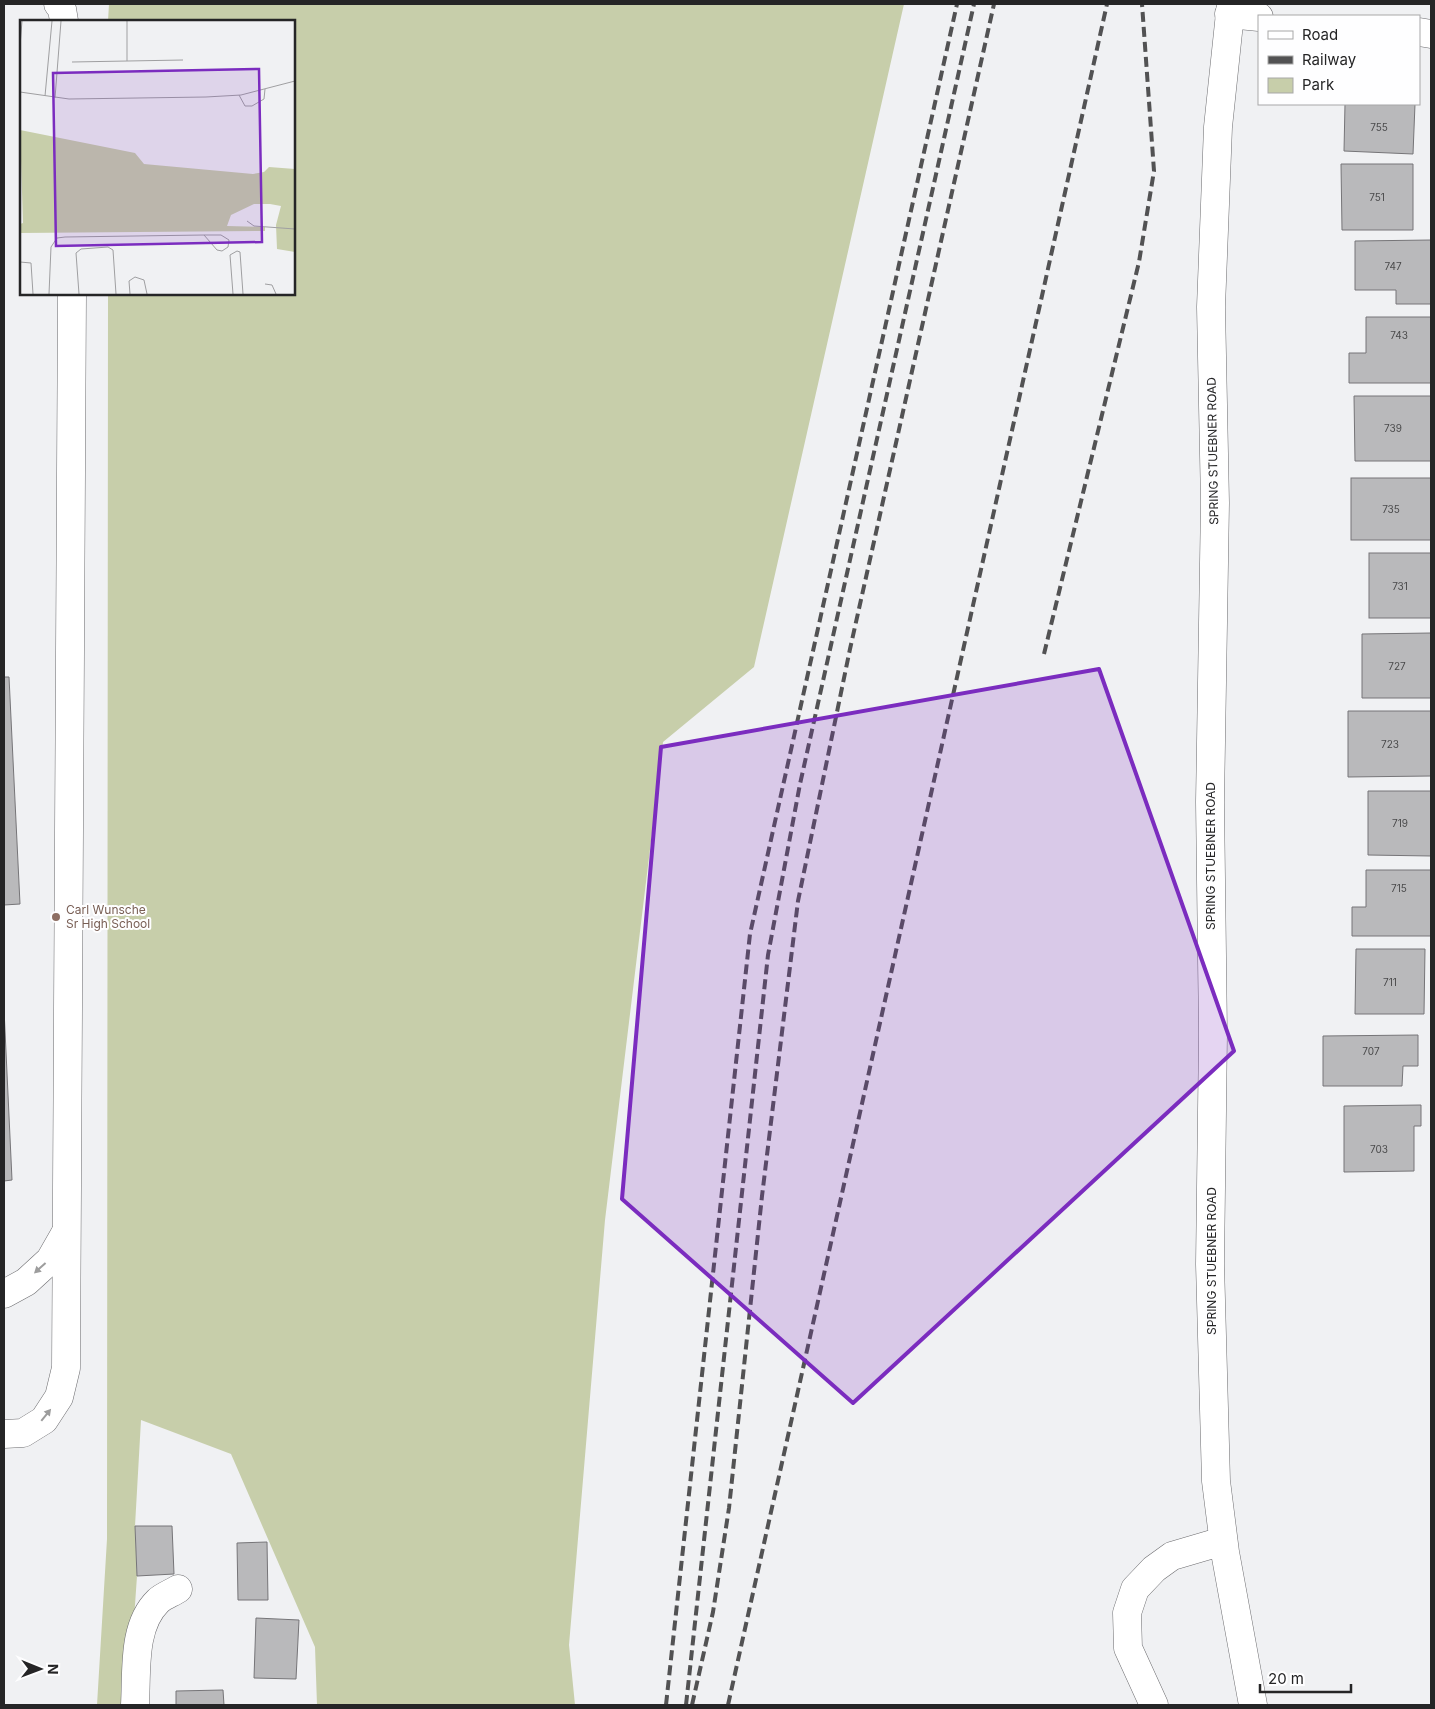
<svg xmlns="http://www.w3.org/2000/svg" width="1435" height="1709" font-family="Inter,sans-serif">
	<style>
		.green { fill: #c7ceaa }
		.building { fill: #b9b9bb; stroke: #767578 }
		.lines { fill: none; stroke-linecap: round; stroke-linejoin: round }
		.minor-casing { stroke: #6c6c6f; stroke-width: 29 }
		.major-casing { stroke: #6c6c6f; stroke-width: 29 }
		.minor { stroke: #fff; stroke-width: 28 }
		.major { stroke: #fff; stroke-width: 28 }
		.rail { stroke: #525253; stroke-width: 4; stroke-dasharray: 10 5; stroke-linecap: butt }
		.oneway { fill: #9d9d9d }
		.marked { fill: #7b2cbf; fill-opacity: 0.2; stroke: #7b2cbf; stroke-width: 4; stroke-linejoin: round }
		.education-dot { fill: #8d6e63; stroke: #fefeff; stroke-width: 2 }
		.labels { text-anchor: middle; stroke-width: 4; stroke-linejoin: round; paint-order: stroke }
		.number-label { font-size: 10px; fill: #4a4a4b }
		.street-label { font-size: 12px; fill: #252526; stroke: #fefeff }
		.education-label { font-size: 12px; fill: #785e54; stroke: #fefeff; text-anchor: start }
		.inset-road { fill: none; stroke: #9f9fa1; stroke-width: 1 }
		.view { fill: #7b2cbf; fill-opacity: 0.15; stroke: #7b2cbf; stroke-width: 2.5 }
		.inset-edge { fill: none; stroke: #252526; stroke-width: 2.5 }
	</style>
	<rect width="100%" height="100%" fill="#f0f1f3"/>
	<polygon class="green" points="109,4 904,4 754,667 663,742 605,1220 569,1645 575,1705 317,1705 315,1647 231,1454 141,1420 135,1526 137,1576 128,1705 97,1705 107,1539 108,294 294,294 294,21 108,21"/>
	<g class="building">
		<polygon points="1345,104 1415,104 1413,154 1344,151"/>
		<polygon points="1341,164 1413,164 1413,230 1342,230"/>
		<polygon points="1431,240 1431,304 1396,304 1396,290 1355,290 1355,241"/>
		<polygon points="1366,317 1431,317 1431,383 1349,383 1349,353 1366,353"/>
		<polygon points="1354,396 1431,396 1431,461 1355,461"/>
		<rect x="1351" y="478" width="80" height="62"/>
		<rect x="1369" y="553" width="62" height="65"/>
		<polygon points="1431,633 1431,698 1362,698 1362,634"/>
		<polygon points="4,677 9,677 20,904 4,905"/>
		<polygon points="1348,711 1431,711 1431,776 1348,777"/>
		<polygon points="1368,791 1431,791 1431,856 1368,855"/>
		<polygon points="1366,870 1431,870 1431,936 1352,936 1352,907 1366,907"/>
		<polygon points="1356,949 1425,949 1424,1014 1355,1014"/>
		<polygon points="4,1009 12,1180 4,1181"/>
		<polygon points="1418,1035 1418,1066 1403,1066 1402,1086 1323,1086 1323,1036"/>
		<polygon points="1421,1105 1421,1126 1414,1126 1414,1171 1344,1172 1344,1106"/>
		<polygon points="135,1526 172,1526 174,1574 137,1576"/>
		<polygon points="267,1542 268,1600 238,1600 237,1543"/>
		<polygon points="256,1618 299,1620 296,1679 254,1678"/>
		<polygon points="223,1690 224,1705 176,1705 176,1691"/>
	</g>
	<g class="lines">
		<g class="minor-casing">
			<g id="minor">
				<polyline points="58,4 62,9 64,21"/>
				<polyline points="4,1294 26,1282 50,1260 66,1232"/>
				<polyline points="4,1434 23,1433 44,1420 59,1397 66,1368 72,294"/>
				<path d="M135,1705C137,1672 132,1626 158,1601C163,1596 172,1593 178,1589"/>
				<polyline points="1154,1705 1128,1648 1127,1613 1135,1589 1154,1569 1172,1556 1223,1541"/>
			</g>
		</g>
		<g class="major-casing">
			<g id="major">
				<polyline points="1231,4 1218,127 1211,307 1215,503 1210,802 1213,1034 1210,1264 1216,1481 1225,1552 1253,1705"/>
				<polyline points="1229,14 1259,17"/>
				<polyline points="1419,32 1431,34"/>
			</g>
		</g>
		<use href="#minor" class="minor"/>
		<use href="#major" class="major"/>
		<g class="rail">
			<polyline points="1044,654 1139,262 1154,171 1142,4"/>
			<polyline points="666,1705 750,934 957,4"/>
			<polyline points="686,1705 768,955 800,784 974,4"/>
			<polyline points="692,1705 713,1612 729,1508 762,1196 798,901 850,649 994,4"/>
			<polyline points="728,1705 1107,4"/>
		</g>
	</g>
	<defs><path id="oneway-solid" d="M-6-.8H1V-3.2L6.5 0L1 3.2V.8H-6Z" transform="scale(1.25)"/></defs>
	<g class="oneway">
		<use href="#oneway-solid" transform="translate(40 1268) rotate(138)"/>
		<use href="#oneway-solid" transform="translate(46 1415) rotate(-51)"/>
	</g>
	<path class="marked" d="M1099,669L1234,1051L853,1403L622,1199L661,747Z"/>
	<circle class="education-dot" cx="56" cy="917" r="5"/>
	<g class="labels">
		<g class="number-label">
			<text x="1379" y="131">755</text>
			<text x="1377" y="201">751</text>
			<text x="1393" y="270">747</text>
			<text x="1399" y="339">743</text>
			<text x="1393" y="432">739</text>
			<text x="1391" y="513">735</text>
			<text x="1400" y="590">731</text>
			<text x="1397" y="670">727</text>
			<text x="1390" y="748">723</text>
			<text x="1400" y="827">719</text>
			<text x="1399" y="892">715</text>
			<text x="1390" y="986">711</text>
			<text x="1371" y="1055">707</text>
			<text x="1379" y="1153">703</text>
		</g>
		<g class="street-label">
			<text transform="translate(1213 451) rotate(-91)" y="4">SPRING STUEBNER ROAD</text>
			<text transform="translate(1211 856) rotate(-90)" y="4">SPRING STUEBNER ROAD</text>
			<text transform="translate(1212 1261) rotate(-90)" y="4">SPRING STUEBNER ROAD</text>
		</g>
		<g class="education-label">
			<text x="66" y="914">Carl Wunsche<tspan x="66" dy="14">Sr High School</tspan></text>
		</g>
	</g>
	<g transform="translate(20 20)">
		<rect width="275" height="275" fill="#f0f1f3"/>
		<path d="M0,110L115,133L124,144L233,154L244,152L249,147L275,149V232L257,229L256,205L261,186L250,184H234L211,195L207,206L245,207V211L0,213V204L3,203Z" fill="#c7ceaa"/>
		<path class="inset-road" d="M107,1V41M0,26L2,1M52,42L163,40M0,72L49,79L186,77L221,75L275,61M219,75L225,86H232L244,79L245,69M25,76L32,1M35,78L41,1M227,201L234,206L275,209M0,242L11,243L13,274M245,264L252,265L256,274M29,274L31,227L37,218L45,217L184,215H201L209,220L208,227L202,231L197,230L184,215M59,274L56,233L61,229L88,227L93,230L96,274M110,274L109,261L115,257L124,260L127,274M213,274L210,235L217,231L220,232L223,274"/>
		<path class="view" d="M239,49L242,222L36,226L33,53Z"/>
		<rect width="275" height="275" class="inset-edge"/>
	</g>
	<rect width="1435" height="1709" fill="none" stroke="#252526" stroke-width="10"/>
	<rect x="1258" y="15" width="162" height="90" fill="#fefeff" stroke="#a7a7a8"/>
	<rect x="1268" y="31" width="25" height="8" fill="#ffffff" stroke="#a7a7a8"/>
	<text x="1302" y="40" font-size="15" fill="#252526">Road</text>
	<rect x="1268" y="56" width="25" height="8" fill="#525253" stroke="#a7a7a8"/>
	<text x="1302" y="65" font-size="15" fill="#252526">Railway</text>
	<rect x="1268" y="78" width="25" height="15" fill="#c7ceaa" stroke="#a7a7a8"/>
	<text x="1302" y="90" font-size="15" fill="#252526">Park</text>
	<g transform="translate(40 1669) rotate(91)" stroke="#fefeff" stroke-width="4" paint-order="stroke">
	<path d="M0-4L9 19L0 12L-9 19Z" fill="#252526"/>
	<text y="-8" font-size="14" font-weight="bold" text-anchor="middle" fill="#252526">N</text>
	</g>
	<path d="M1260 1684v8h91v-8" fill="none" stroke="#252526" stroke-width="2.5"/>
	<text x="1268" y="1684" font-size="15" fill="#252526" stroke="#fefeff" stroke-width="4" paint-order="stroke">20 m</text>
</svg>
